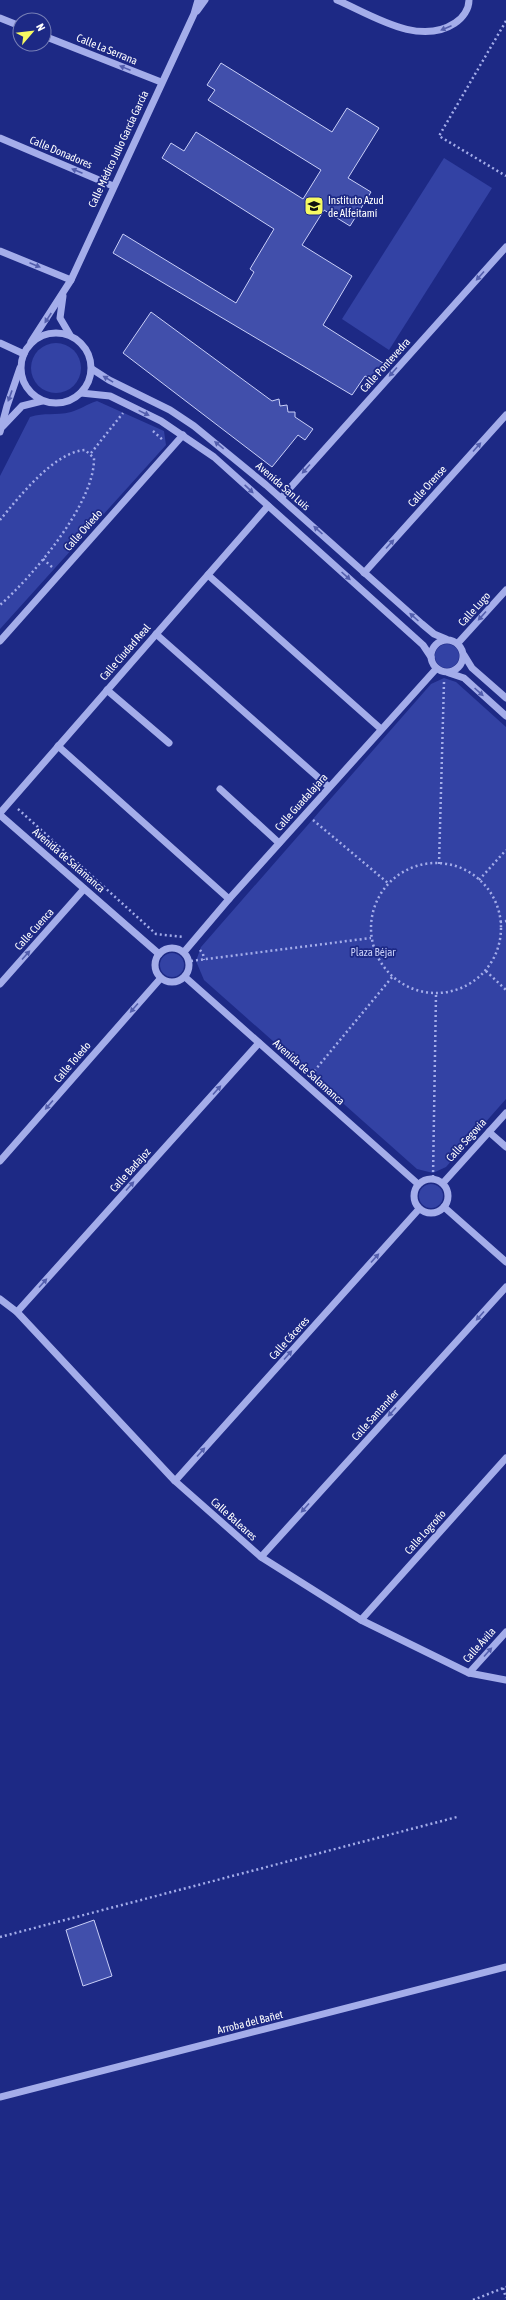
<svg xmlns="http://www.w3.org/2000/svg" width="506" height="2300" font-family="'Asap Condensed',sans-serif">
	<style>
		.green { fill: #3342a4 }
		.building { fill: #414fab; stroke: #c9cff8 }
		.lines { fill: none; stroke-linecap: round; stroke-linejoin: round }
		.path { stroke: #a4adea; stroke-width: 2.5; stroke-dasharray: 2 3; stroke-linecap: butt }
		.minor { stroke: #a4adea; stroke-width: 7 }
		.oneway { fill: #535ead }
		.labels { text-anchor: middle; stroke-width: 3.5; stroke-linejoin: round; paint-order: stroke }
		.street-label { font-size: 11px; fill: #fff; stroke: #1d2985 }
		.poi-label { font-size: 11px; fill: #fff; stroke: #1d2985; text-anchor: start }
		.park-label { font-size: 11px; fill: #c9cff8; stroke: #1d2985 }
	</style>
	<rect width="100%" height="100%" fill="#1d2985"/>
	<g class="green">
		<polygon points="444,158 492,188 389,350 342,319"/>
		<circle cx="56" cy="368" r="25"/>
		<path d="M97,401L164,431L166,445L0,629V476L30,417C45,412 55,416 71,412C79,410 87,404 97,401Z"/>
		<circle cx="447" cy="656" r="12"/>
		<polygon points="444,678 456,682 506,727 506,1099 446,1167 433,1173 417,1169 204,980 196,961 201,947 431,684"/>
		<circle cx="172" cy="965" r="12"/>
		<circle cx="431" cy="1196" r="12"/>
	</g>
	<g class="building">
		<polygon points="221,63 332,132 347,108 379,128 348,178 371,192 350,226 324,210 302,245 352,276 323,325 386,365 373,380 365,376 352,395 113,253 123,234 236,303 254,272 250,269 274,229 162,158 171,143 184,151 196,132 303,199 321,170 208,100 215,90 207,85"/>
		<polygon points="151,312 272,401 279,399 280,406 287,405 288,412 295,412 295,417 313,429 305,440 298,435 272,467 123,353"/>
		<polygon points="94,1920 112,1976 83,1986 66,1930"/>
	</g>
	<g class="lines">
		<g class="path">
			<polyline points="506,21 439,136 506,176"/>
			<polyline points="153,431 164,441"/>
			<polyline points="91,453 123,413"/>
			<path d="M0,520C19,497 54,452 85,450L94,458C95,503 33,576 0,605"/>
			<polyline points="43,559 52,567"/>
			<polyline points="18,809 156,934 184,937"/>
			<polyline points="313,820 388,883"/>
			<circle cx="436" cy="928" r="65"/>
			<polyline points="439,864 444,682"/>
			<polyline points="479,880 506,850"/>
			<polyline points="500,922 506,921"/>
			<polyline points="200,950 203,954 204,960"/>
			<polyline points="191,961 371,938"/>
			<polyline points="486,971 506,990"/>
			<polyline points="311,1075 393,976"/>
			<polyline points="433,1177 436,994"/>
			<polyline points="0,1937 457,1817"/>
			<polyline points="503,2288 506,2298"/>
			<polyline points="473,2300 506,2287"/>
		</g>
		<g class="minor">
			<path d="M337,0C372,15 419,47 455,23C463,18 469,9 469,0"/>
			<polyline points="197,11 205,0"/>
			<polyline points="0,18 20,26"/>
			<polyline points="44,36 161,82"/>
			<polyline points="0,138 113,186"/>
			<polyline points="0,251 71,280"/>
			<polyline points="63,296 60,318 70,335"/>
			<circle cx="56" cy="368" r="35"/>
			<polyline points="31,342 71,280 194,14 198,0"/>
			<polyline points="0,343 24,354"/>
			<polyline points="92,369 109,380 170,410 194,426 266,485 422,624 434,634 446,639"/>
			<polyline points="81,393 110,396 161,421 214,457 423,645 431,657"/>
			<polyline points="3,426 22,406 42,401"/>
			<polyline points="0,432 7,406 20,368"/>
			<polyline points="281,498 506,247"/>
			<polyline points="364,573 506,415"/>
			<polyline points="208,575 381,729"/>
			<polyline points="156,634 329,787"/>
			<circle cx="447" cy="656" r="16"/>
			<polyline points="0,641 183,435"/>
			<polyline points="458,643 506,590"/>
			<polyline points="464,655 472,668 506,698"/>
			<polyline points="449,673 464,678 506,716"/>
			<polyline points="107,690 169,743"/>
			<polyline points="58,746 229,899"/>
			<polyline points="220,789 279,843"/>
			<polyline points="0,813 268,506"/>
			<polyline points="0,815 159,954"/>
			<circle cx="172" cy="965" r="17"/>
			<polyline points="184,952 229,899 436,669"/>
			<polyline points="185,977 418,1184"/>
			<polyline points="0,984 84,889"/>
			<polyline points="489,1132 506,1147"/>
			<polyline points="0,1161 160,979"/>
			<circle cx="431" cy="1196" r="17"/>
			<polyline points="443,1183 506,1113"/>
			<polyline points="444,1207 506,1262"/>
			<polyline points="0,1299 17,1312 175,1481 261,1557 361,1620 469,1673 506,1680"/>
			<polyline points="17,1312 259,1043"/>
			<polyline points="175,1481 419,1209"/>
			<polyline points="261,1557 506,1287"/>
			<polyline points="361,1620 506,1458"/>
			<polyline points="469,1673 506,1632"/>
			<polyline points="0,2097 506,1967"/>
		</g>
	</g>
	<defs><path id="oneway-solid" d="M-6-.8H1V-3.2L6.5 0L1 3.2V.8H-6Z"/></defs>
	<g class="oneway">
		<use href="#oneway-solid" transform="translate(446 28) rotate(157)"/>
		<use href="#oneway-solid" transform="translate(125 68) rotate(-158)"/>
		<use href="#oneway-solid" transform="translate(77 171) rotate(-157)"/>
		<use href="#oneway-solid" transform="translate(35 265) rotate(23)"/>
		<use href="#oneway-solid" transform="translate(480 276) rotate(132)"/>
		<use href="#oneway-solid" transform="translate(48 318) rotate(123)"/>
		<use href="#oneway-solid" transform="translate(393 372) rotate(132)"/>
		<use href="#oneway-solid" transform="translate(108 379) rotate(-149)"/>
		<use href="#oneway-solid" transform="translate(10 396) rotate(110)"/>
		<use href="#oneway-solid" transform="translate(144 413) rotate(26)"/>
		<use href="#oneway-solid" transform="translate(219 445) rotate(-141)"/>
		<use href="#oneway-solid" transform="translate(477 447) rotate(-48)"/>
		<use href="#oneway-solid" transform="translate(306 469) rotate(132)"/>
		<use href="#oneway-solid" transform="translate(249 489) rotate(43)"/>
		<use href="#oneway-solid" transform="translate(318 530) rotate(-138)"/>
		<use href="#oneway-solid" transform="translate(390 544) rotate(-48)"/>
		<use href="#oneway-solid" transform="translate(346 576) rotate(42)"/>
		<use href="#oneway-solid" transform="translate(482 616) rotate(132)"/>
		<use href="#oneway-solid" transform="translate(414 617) rotate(-138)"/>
		<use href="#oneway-solid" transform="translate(479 692) rotate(42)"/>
		<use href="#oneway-solid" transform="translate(26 955) rotate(-48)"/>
		<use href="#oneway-solid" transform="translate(134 1008) rotate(131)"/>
		<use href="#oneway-solid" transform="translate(217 1090) rotate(-48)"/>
		<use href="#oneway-solid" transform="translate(49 1105) rotate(131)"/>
		<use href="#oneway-solid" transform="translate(130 1186) rotate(-48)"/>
		<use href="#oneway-solid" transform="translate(375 1258) rotate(-48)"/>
		<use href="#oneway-solid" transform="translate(43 1283) rotate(-48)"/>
		<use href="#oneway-solid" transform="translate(480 1316) rotate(132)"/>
		<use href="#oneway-solid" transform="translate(288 1355) rotate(-48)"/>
		<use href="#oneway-solid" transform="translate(392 1412) rotate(132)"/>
		<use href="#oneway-solid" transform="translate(201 1452) rotate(-48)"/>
		<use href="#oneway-solid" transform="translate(305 1508) rotate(132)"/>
		<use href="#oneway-solid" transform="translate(488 1652) rotate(-48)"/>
	</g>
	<defs>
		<g id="school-square" transform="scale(1)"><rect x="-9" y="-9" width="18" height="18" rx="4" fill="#f6fa62" stroke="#1d2985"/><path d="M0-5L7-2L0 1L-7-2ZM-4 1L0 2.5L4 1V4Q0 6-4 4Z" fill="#111"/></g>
	</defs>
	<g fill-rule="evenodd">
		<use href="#school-square" x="314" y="206"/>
	</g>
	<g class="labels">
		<g class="street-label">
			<text transform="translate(107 49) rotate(22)" y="4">Calle La Serrana</text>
			<text transform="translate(118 149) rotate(-65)" y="4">Calle Médico Julio García García</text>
			<text transform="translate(61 152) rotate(23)" y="4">Calle Donadores</text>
			<text transform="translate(385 365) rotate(-48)" y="4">Calle Pontevedra</text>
			<text transform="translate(283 486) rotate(41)" y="4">Avenida San Luis</text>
			<text transform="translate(427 486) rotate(-48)" y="4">Calle Orense</text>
			<text transform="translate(83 530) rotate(-48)" y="4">Calle Oviedo</text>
			<text transform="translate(474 609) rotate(-48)" y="4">Calle Lugo</text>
			<text transform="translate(125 652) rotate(-49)" y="4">Calle Ciudad Real</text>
			<text transform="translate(301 802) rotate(-48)" y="4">Calle Guadalajara</text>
			<text transform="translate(69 860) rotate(41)" y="4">Avenida de Salamanca</text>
			<text transform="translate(34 929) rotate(-48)" y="4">Calle Cuenca</text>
			<text transform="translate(72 1062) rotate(-49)" y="4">Calle Toledo</text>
			<text transform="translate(309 1072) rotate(42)" y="4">Avenida de Salamanca</text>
			<text transform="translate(466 1140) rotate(-48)" y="4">Calle Segovia</text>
			<text transform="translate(130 1170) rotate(-48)" y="4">Calle Badajoz</text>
			<text transform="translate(289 1338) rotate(-48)" y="4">Calle Cáceres</text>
			<text transform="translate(375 1415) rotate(-48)" y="4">Calle Santander</text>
			<text transform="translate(234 1519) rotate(42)" y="4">Calle Baleares</text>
			<text transform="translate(425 1532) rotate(-48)" y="4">Calle Logroño</text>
			<text transform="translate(479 1645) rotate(-48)" y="4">Calle Ávila</text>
			<text transform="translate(250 2022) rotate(-14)" y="4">Arroba del Bañet</text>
		</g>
		<g class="poi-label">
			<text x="328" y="204">Instituto Azud<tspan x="328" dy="13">de Alfeitamí</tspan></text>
		</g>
		<g class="park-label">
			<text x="373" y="956">Plaza Béjar</text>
		</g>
	</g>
	<g transform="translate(32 32) rotate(62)"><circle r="19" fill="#1d2985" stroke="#777fb6"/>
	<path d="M0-3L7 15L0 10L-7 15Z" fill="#f6fa62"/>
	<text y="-6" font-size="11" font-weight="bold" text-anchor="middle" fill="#ffffff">N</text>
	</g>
</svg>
